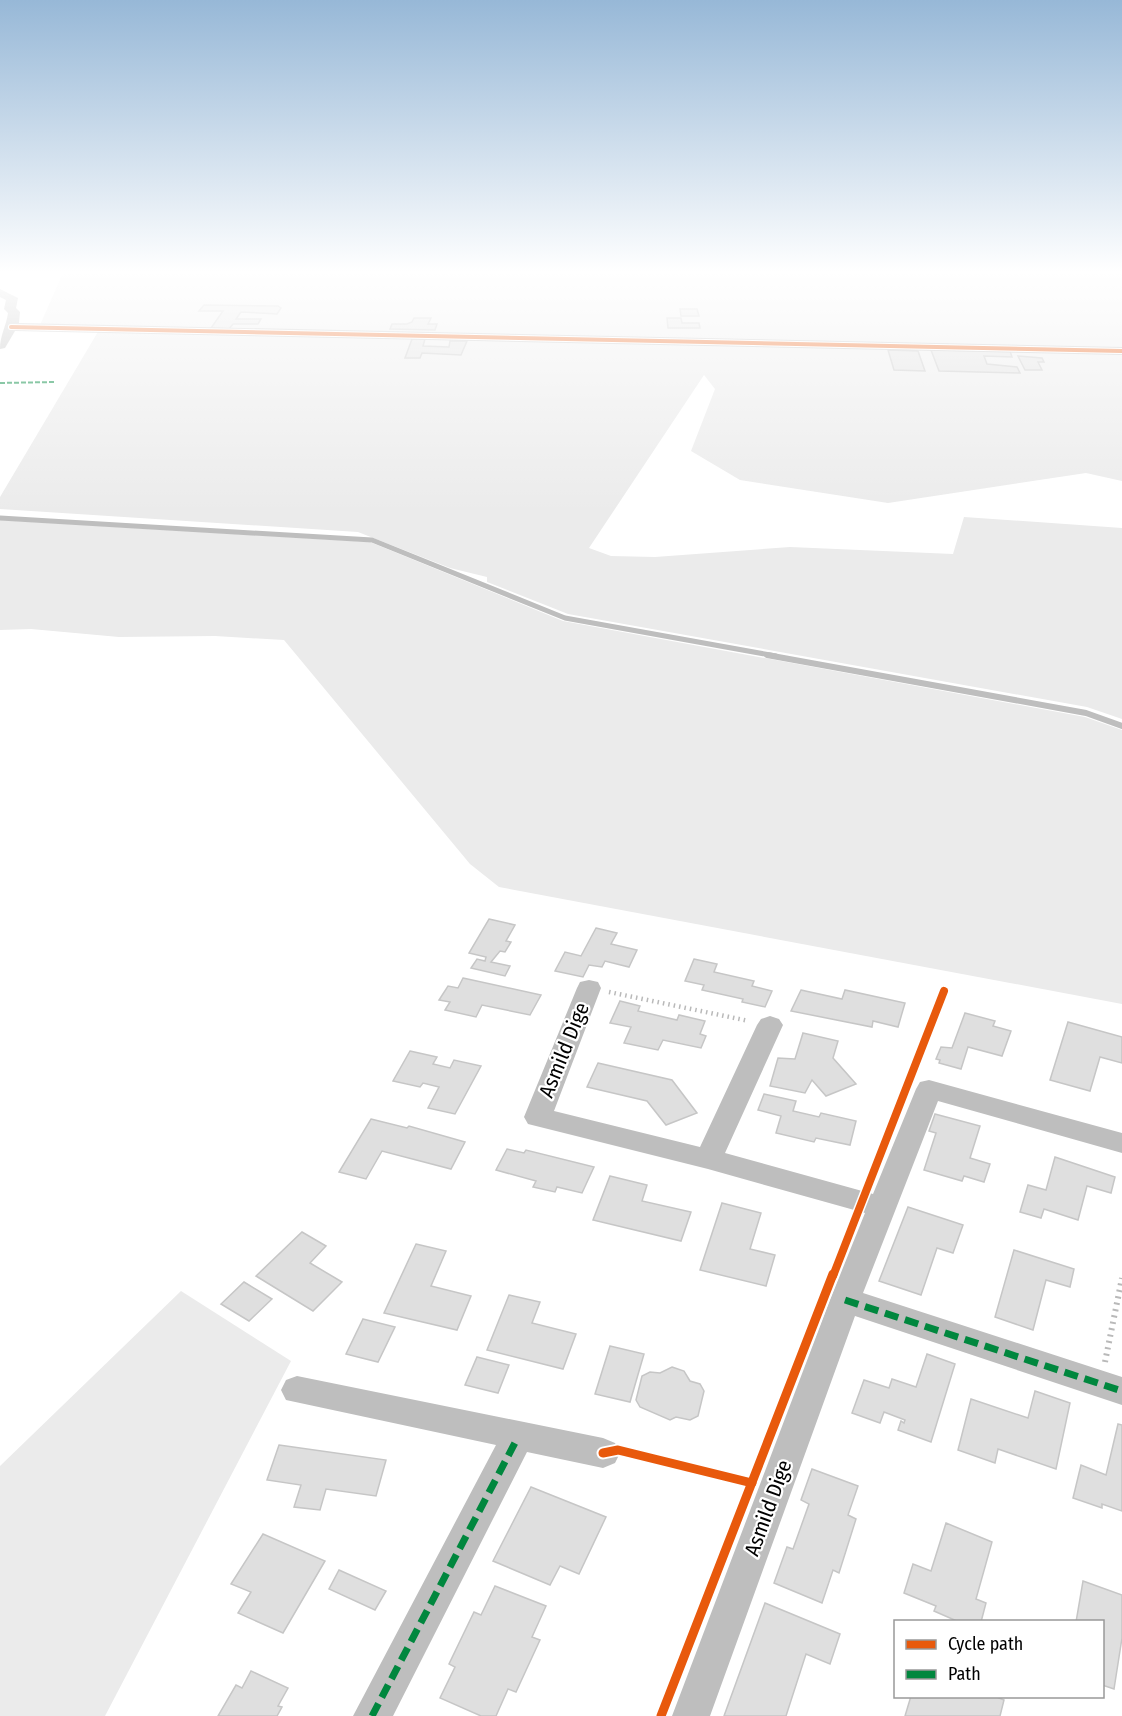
<svg xmlns="http://www.w3.org/2000/svg" width="1122" height="1716" font-family="'Fira Sans Condensed',sans-serif">
	<style>
		.green { fill: #ebebeb }
		.lines { fill: none; stroke-linecap: round; stroke-linejoin: round }
		.stream-far1 { stroke: #bebebe; stroke-width: 5 }
		.stream { stroke: #bebebe; stroke-width: 6 }
		.building { fill: #dfdfdf; stroke: #c6c6c6; stroke-width: 1.5 }
		.path-far1 { stroke: #b9b9b9; stroke-width: 4.5; stroke-dasharray: 1.5 4; stroke-linecap: butt }
		.path { stroke: #b9b9b9; stroke-width: 6; stroke-dasharray: 2 4.5; stroke-linecap: butt }
		.minor { fill: #bebebe; fill-rule: evenodd }
		.quiet-far1 { stroke: #00873e; stroke-width: 2; stroke-dasharray: 5 2; stroke-linecap: butt }
		.quiet { stroke: #00873e; stroke-width: 7; stroke-dasharray: 14 7; stroke-linecap: butt }
		.cycleway-far2-casing { stroke: #fff; stroke-width: 6 }
		.cycleway-far1-casing { stroke: #fff; stroke-width: 11 }
		.cycleway-casing { stroke: #fff; stroke-width: 13 }
		.cycleway-far2 { stroke: #e8590c; stroke-width: 4 }
		.cycleway-far1 { stroke: #e8590c; stroke-width: 8 }
		.cycleway { stroke: #e8590c; stroke-width: 9 }
		.labels { text-anchor: middle; stroke-width: 4.5; stroke-linejoin: round; paint-order: stroke }
		.near-street-label { font-size: 21px; fill: #000; stroke: #fff }
	</style>
	<rect width="100%" height="100%" fill="#fff"/>
	<g class="green">
		<polygon points="63,273 1122,273 1122,481 1086,473 888,503 740,480 691,451 715,389 704,375 589,548 611,556 655,557 790,547 953,554 964,517 1122,528 1122,719 1087,707 568,614 487,582 487,577 450,568 358,532 0,509 0,497 102,325 40,325"/>
		<polygon points="0,520 370,542 563,621 1085,717 1122,730 1122,1004 499,887 470,864 284,640 215,636 119,637 31,629 0,630"/>
		<polygon points="181,1291 291,1361 105,1716 0,1716 0,1466"/>
	</g>
	<g class="lines">
		<polyline class="stream-far1" points="0,518 372,540 565,618 776,656"/>
		<polyline class="stream" points="767,655 1086,713 1122,726"/>
	</g>
	<g class="building">
		<polygon points="204,305 278,306 281,308 277,314 241,312 236,319 261,319 258,324 233,324 229,329 211,328 223,311 199,311"/>
		<polygon points="680,309 697,309 699,316 681,316"/>
		<polygon points="414,318 431,318 428,324 437,324 435,330 390,329 392,324 407,324 412,322"/>
		<polygon points="667,318 681,318 682,323 699,323 700,328 668,328"/>
		<polygon points="412,339 425,339 423,346 449,347 450,341 467,341 461,355 422,353 420,358 405,358"/>
		<polygon points="888,350 918,351 925,371 894,370"/>
		<polygon points="931,350 1010,351 1012,357 984,356 987,364 1017,367 1020,373 939,371"/>
		<polygon points="1018,356 1042,358 1044,362 1038,362 1042,370 1025,370"/>
		<polygon points="489,919 515,925 506,941 511,942 505,952 500,951 491,962 510,966 505,976 471,968 477,959 485,961 486,957 469,953"/>
		<polygon points="596,928 617,933 611,944 637,950 629,967 605,961 602,967 589,965 583,977 555,971 565,952 581,956"/>
		<polygon points="694,959 717,964 714,972 754,981 752,986 772,991 765,1007 742,1002 743,999 702,990 704,985 685,981"/>
		<polygon points="463,978 541,995 530,1015 482,1005 476,1017 445,1010 450,1002 439,1000 448,986 458,988"/>
		<polygon points="801,990 842,999 845,990 905,1003 898,1027 873,1021 872,1027 791,1011"/>
		<polygon points="620,1001 640,1006 638,1011 677,1020 679,1015 705,1021 700,1034 706,1036 701,1048 663,1040 658,1050 624,1043 631,1027 610,1023"/>
		<polygon points="965,1013 995,1021 993,1026 1011,1031 1002,1056 968,1047 961,1069 939,1063 940,1060 936,1059 941,1047 952,1048"/>
		<polygon points="1068,1022 1122,1037 1122,1063 1100,1057 1090,1091 1050,1080"/>
		<polygon points="803,1033 838,1041 833,1058 856,1084 826,1096 812,1080 805,1093 770,1086 778,1058 795,1059"/>
		<polygon points="410,1051 437,1057 433,1064 450,1068 454,1060 481,1066 455,1114 428,1108 439,1087 423,1083 420,1087 393,1081"/>
		<polygon points="598,1063 672,1080 697,1113 666,1125 647,1101 587,1087"/>
		<polygon points="764,1094 796,1101 793,1111 819,1117 821,1113 856,1121 850,1145 816,1138 814,1142 776,1133 781,1116 758,1110"/>
		<polygon points="935,1114 980,1126 970,1158 990,1164 984,1182 964,1176 962,1181 924,1170 936,1133 929,1131"/>
		<polygon points="371,1119 407,1128 409,1126 465,1142 451,1169 382,1151 366,1179 339,1172"/>
		<polygon points="507,1149 524,1153 526,1150 594,1167 582,1193 557,1187 555,1192 533,1187 536,1181 496,1170"/>
		<polygon points="1055,1157 1115,1177 1111,1193 1087,1186 1078,1220 1044,1209 1041,1218 1020,1212 1028,1185 1046,1190"/>
		<polygon points="610,1176 647,1185 642,1201 691,1212 681,1241 593,1220"/>
		<polygon points="722,1203 761,1213 750,1249 775,1255 766,1286 700,1270"/>
		<polygon points="908,1207 963,1225 953,1253 937,1248 921,1295 879,1281"/>
		<polygon points="302,1232 326,1246 310,1263 342,1282 313,1311 256,1276"/>
		<polygon points="416,1244 446,1251 431,1286 471,1296 457,1330 384,1313"/>
		<polygon points="1014,1250 1074,1269 1070,1287 1046,1280 1033,1330 995,1317"/>
		<polygon points="244,1282 272,1299 249,1321 221,1304"/>
		<polygon points="509,1295 540,1302 532,1323 576,1334 563,1369 487,1350"/>
		<polygon points="363,1319 395,1327 378,1362 346,1354"/>
		<polygon points="610,1346 644,1354 630,1402 595,1394"/>
		<polygon points="927,1354 955,1364 931,1442 898,1430 901,1421 904,1423 905,1420 884,1412 880,1423 852,1413 864,1380 889,1388 892,1379 916,1387"/>
		<polygon points="477,1357 509,1365 498,1393 465,1385"/>
		<polygon points="672,1367 684,1371 690,1381 700,1384 704,1391 698,1416 690,1420 676,1417 670,1420 640,1407 636,1400 642,1376 650,1372 660,1373"/>
		<polygon points="1035,1391 1070,1403 1056,1469 998,1449 995,1463 958,1450 971,1399 1028,1418"/>
		<polygon points="1118,1424 1122,1425 1122,1511 1102,1504 1102,1508 1073,1498 1081,1465 1106,1475"/>
		<polygon points="279,1445 386,1460 376,1496 326,1489 320,1510 294,1507 301,1485 267,1480"/>
		<polygon points="812,1469 858,1486 848,1515 856,1519 839,1573 833,1570 822,1603 774,1583 787,1547 793,1549 809,1504 801,1500"/>
		<polygon points="531,1487 606,1517 579,1574 560,1566 550,1585 493,1561"/>
		<polygon points="946,1523 992,1542 976,1599 986,1603 981,1622 959,1622 934,1611 936,1606 904,1593 913,1564 931,1571"/>
		<polygon points="263,1534 325,1561 283,1633 238,1613 251,1592 231,1584"/>
		<polygon points="339,1570 386,1591 375,1610 329,1589"/>
		<polygon points="1083,1581 1122,1595 1122,1638 1114,1689 1102,1685 1102,1622 1076,1622"/>
		<polygon points="495,1586 546,1606 532,1637 540,1640 516,1692 508,1689 496,1716 481,1716 440,1698 455,1667 449,1664 474,1612 481,1615"/>
		<polygon points="765,1603 840,1634 830,1664 806,1654 786,1716 724,1716"/>
		<polygon points="251,1671 288,1688 278,1706 282,1707 277,1716 218,1716 236,1685 242,1688"/>
		<polygon points="911,1696 994,1696 1004,1700 1000,1716 905,1716"/>
	</g>
	<g class="lines">
		<polyline class="path-far1" points="609,992 749,1021"/>
		<polyline class="path" points="1105,1362 1122,1278"/>
		<g class="minor">
			<path d="M0,289L18,298L16,308L20,312L19,323L1122,347V355L15,331L5,348L0,349C0,335 6,327 8,313L4,309L6,300L0,297Z"/>
			<polygon points="589,980 598,982 601,988 554,1111 700,1147 757,1025 761,1019 770,1016 779,1019 783,1025 725,1153 873,1194 916,1089 920,1082 929,1080 1122,1133 1122,1153 938,1101 863,1293 1122,1377 1122,1405 855,1316 710,1716 672,1716 830,1300 865,1213 708,1169 528,1124 524,1117 577,988 580,982"/>
			<polygon points="297,1376 603,1438 615,1443 620,1453 615,1463 603,1468 527,1452 393,1716 353,1716 496,1445 286,1400 281,1390 286,1380"/>
		</g>
		<polyline class="quiet-far1" points="0,383 54,382"/>
		<g class="quiet">
			<polyline points="845,1300 1122,1391"/>
			<polyline points="372,1716 518,1437"/>
		</g>
		<g class="cycleway-far2-casing">
			<polyline id="cycleway-far2" points="11,327 1122,351"/>
		</g>
		<g class="cycleway-far1-casing">
			<polyline id="cycleway-far1" points="833,1276 944,991"/>
		</g>
		<g class="cycleway-casing">
			<g id="cycleway">
				<polyline points="603,1453 618,1450 752,1483"/>
				<polyline points="661,1716 833,1274"/>
			</g>
		</g>
		<use href="#cycleway-far2" class="cycleway-far2"/>
		<use href="#cycleway-far1" class="cycleway-far1"/>
		<use href="#cycleway" class="cycleway"/>
	</g>
	<linearGradient id="sky" x2="0" y2="1"><stop stop-color="#97b8d7"/><stop offset="0.53" stop-color="#fff"/><stop offset="1" stop-color="#fff" stop-opacity="0"/></linearGradient>
	<rect width="1122" height="513" fill="url(#sky)"/>
	<g class="labels">
		<g class="near-street-label">
			<text transform="translate(564 1050) rotate(-68)" y="7">Asmild Dige</text>
			<text transform="translate(768 1508) rotate(-70)" y="7">Asmild Dige</text>
		</g>
	</g>
	<rect x="894" y="1620" width="210" height="78" fill="#ffffff" stroke="#999999" stroke-width="1.5"/>
	<rect x="906" y="1640" width="30" height="9" fill="#e8590c" stroke="#999999" stroke-width="1.5"/>
	<text x="948" y="1650" font-size="18" fill="#000000">Cycle path</text>
	<rect x="906" y="1670" width="30" height="9" fill="#00873e" stroke="#999999" stroke-width="1.5"/>
	<text x="948" y="1680" font-size="18" fill="#000000">Path</text>
</svg>
